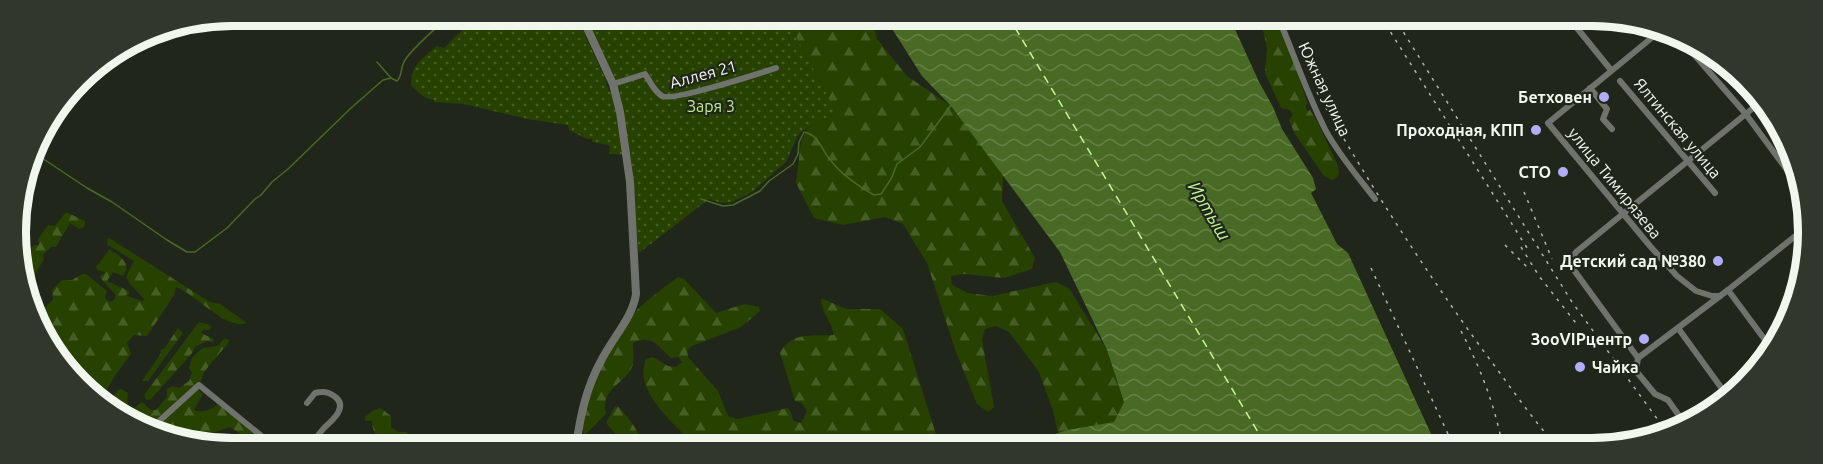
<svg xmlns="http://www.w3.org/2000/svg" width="1823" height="464" font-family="Ubuntu,sans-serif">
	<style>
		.grass { fill: url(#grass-dots) }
		.forest { fill: url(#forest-firs) }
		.water { fill: url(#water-waves) }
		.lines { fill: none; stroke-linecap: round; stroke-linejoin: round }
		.stream { stroke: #496a24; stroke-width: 1.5 }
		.ferry { stroke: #c3f594; stroke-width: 1.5; stroke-dasharray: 8 6; stroke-linecap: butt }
		.minor { stroke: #70736d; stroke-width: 6 }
		.tertiary { stroke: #70736d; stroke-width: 8 }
		.rail { stroke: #b0b5ab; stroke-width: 1.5; stroke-dasharray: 3 6; stroke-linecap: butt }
		.poi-dot { fill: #b1adfa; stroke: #20271a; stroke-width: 2 }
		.labels { text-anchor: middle; stroke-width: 4.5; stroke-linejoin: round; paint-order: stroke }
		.street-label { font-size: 16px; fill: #f2f7ee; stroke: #20271a }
		.poi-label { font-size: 16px; font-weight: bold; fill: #f2f7ee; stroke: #20271a; text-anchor: end }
		.park-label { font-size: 16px; fill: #bbec8c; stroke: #20271a }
		.water-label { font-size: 18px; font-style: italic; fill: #c3f594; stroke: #20271a }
		.rim { fill: none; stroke: #f2f7ee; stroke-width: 8 }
	</style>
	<defs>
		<pattern id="grass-dots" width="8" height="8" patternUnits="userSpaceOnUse" patternTransform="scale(1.5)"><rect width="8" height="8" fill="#264100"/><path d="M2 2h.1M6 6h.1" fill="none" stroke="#465d26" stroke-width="1.8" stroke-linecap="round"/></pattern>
		<pattern id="forest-firs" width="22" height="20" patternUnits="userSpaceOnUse" patternTransform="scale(1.5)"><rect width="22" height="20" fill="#264100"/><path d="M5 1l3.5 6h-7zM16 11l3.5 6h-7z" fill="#465d26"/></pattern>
		<pattern id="water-waves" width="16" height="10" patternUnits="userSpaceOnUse" patternTransform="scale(1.5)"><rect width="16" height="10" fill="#496a24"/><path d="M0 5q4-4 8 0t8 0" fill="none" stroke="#648044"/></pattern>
	</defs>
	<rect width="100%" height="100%" fill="#20271a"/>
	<g class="grass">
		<path d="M478,15H576L605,78L609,91L612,93L620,128L623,155L610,154L609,145L592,142V139H587L569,130L568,125L527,119L464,104L434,102V100C424,99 418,92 411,85C411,64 423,58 437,46L444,48Z"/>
		<polygon points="584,15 787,16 791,27 837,113 802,131 797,137 786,162 752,192 732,202 721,203 709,199 639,253 624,127"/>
	</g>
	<g class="forest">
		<polygon points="787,16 871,16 877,39 907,76 951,106 1003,175 1002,201 1035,258 1032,269 1004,278 964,274 951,276 952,285 968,293 992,296 1055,282 1069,288 1107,350 1124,402 1115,422 1067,430 1058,433 1053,411 1039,372 1009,332 996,326 985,329 982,340 994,407 988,412 977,404 956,352 927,263 903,224 885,217 843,225 814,218 796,183 801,141 807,129 836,112 791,27"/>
		<polygon points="1260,16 1279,16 1308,104 1305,106 1308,111 1310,110 1318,123 1338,166 1339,174 1336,178 1332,180 1324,176 1295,134 1289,120 1293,115 1290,110 1281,108 1265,73 1267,48"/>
		<polygon points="66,212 85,221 85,224 84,227 79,229 70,223 56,247 51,247 43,255 44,259 32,279 32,283 37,293 36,298 31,306 22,288 21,268 24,269 25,268 22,261 34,245 39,245 38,239 48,225 55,226"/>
		<path d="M109,238L210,302L220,304L247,323C226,331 196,294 176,287L174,295L147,336L134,335L127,343L131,354L114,377L101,400L60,364L33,310C41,311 49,305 53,299L52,290L62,280H72L82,274H86L107,291L105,298L110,302L114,300L116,295L100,278V276L105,273L104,272L97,270L96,267L109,250C118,253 125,260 127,268L123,276L113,272L107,281L129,291V294L125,295L142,301L145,300L130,284L126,277L134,261L108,245L107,239Z"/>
		<path d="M678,277L684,279L716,313L744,304L759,307L760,311L741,327L692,346L687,350L688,357L718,391L728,416L738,419L788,408L791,412L793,421L801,423L807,411L802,403L795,401L780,353C792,331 812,336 834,335C831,320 821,312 821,298L846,309H880L903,329L940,447H748L700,440L692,443C673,422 633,391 646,359L653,357L668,366L676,367L682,362L678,357L671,358C658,346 651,334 633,343C633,351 635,360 632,367C624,385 600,388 606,414L584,436C584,431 582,426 582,422C584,394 612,337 631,316C645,301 662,289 678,277Z"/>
		<polygon points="199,322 210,325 211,328 209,330 203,330 201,333 214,339 213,342 207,341 195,347 193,352 151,399 146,400 144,395"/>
		<polygon points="178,328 183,333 148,381 142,381 161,353 160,352 162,349 164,349"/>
		<path d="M225,338L229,340V342L204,372L201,381L195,387L203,394L194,410C203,413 211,410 218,404L266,442L262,447C247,447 242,433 230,427L210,434L206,441L214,447H203L124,420L129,412L142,402L151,410H156L167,397V389L173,386L179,388L189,381L192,373L189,368L192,358L200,350L203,348L217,346Z"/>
		<polygon points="121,389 128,393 127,401 129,406 120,417 107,405 118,390"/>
		<path d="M615,406L619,407C628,418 642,432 640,447H627L606,423Z"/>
		<path d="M381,408L391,416V427L398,432H406L424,447H386V444C376,435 373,434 372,421H365V417L374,410Z"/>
		<polygon points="1108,440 1134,447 1087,447"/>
	</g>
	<polygon class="water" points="884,16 1229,16 1259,82 1273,107 1282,129 1313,178 1316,189 1311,193 1337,244 1348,253 1437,447 1134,447 1108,440 1087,447 1016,447 1067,430 1114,422 1124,402 1107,350 1060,252 951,106 922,76"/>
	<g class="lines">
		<g class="stream">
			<path d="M377,62L391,78L397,81C403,75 400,67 405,60C413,47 439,26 450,15"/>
			<polyline points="33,152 87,188 112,202 167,240 187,252 195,252 227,228 255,199 261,195 272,182 288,169 351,108 383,80 391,78"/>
			<path d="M701,199L723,206L733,205L760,191L769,181L793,164L798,154L799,142L804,132C821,136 821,151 832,162C843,176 859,186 874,195L881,194L891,179L897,164L920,147L952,104"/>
		</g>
		<polyline class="ferry" points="1008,16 1267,447"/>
		<g class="minor">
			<path d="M1281,16L1283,29C1297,63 1309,98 1326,131C1339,155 1358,177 1375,199"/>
			<polyline points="1568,17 1611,70"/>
			<polyline points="1660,31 1548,123 1650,246 1677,276 1696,291 1712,296 1720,296"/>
			<polyline points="1691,51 1745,113 1801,189"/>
			<polyline points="1620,81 1715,193"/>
			<path d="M613,84L645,74C650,81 654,92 662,96C672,102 760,73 776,68"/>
			<polyline points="1590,88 1607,109 1603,119 1612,129"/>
			<polyline points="1728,290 1771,348"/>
			<polyline points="1678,328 1728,397"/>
			<polyline points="1638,358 1728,290 1804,229"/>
			<path d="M307,403L315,393C322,391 329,392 334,396C349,406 333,420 325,427C319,433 314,441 310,447"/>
			<polyline points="1687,427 1668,400 1655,394 1636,371 1638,358 1571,266 1571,261 1576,252 1763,100"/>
			<polyline points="147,428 157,423 199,385 275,447"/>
		</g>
		<path class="tertiary" d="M576,447C580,417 586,388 601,361C611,340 633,317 636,294L630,182L620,112L613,84L581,15"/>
		<g class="rail">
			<polyline points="1381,17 1529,251"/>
			<polyline points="1394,17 1572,302 1658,420 1669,432"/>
			<path d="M1317,92C1367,181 1422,266 1482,349C1507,382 1530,416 1557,447"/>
			<polyline points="1524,192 1552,259"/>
			<polyline points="1505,245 1528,268"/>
			<polyline points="1521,247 1539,276 1579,327"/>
			<polyline points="1371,268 1454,447"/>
			<path d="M1461,331C1482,371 1494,404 1503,447"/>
		</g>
	</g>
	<g class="poi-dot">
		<circle cx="1604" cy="97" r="6"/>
		<circle cx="1536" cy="130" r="6"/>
		<circle cx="1563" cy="172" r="6"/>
		<circle cx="1718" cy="261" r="6"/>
		<circle cx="1644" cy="339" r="6"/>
		<circle cx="1580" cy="367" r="6"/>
	</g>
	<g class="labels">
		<g class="street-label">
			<text transform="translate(703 74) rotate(-15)" y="6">Аллея 21</text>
			<text transform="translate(1325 89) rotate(65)" y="6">Южная улица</text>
			<text transform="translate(1678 128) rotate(50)" y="6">Ялтинская улица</text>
			<text transform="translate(1615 183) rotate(51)" y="6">улица Тимирязева</text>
		</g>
		<g class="poi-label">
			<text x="1592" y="103">Бетховен</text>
			<text x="1524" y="136">Проходная, КПП</text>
			<text x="1551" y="178">СТО</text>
			<text x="1706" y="267">Детский сад №380</text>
			<text x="1632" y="345">ЗооVIPцентр</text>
			<text x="1592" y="373" text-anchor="start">Чайка</text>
		</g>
		<g class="park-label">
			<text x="711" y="112">Заря 3</text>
		</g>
		<g class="water-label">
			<text transform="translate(1209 211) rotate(59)" y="6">Иртыш</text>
		</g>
	</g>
	<path d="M0 0H1823V464H0ZM232 26H1592A206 206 0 0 1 1798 232V232A206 206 0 0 1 1592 438H232A206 206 0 0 1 26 232V232A206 206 0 0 1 232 26Z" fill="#31382b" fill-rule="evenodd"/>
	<path class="rim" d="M232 26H1592A206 206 0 0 1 1798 232V232A206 206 0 0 1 1592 438H232A206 206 0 0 1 26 232V232A206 206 0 0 1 232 26Z"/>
</svg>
